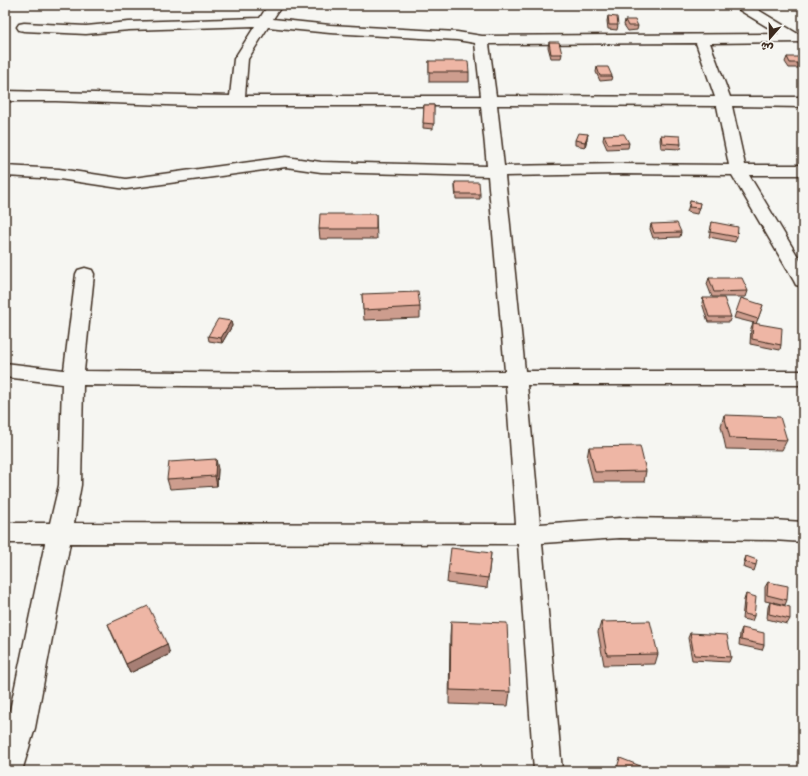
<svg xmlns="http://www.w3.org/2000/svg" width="808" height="776" font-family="'Balsamiq Sans','Playpen Sans Arabic',sans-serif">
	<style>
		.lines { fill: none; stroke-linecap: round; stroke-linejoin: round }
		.street-casing { stroke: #3b2a1e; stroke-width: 3 }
		.street { fill: #f6f6f2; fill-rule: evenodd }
		.wall { fill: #cd9d8e; stroke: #3b2a1e }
		.shaded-wall { fill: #a77f74; stroke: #3b2a1e }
		.building { fill: #eeb6a5; stroke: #3b2a1e }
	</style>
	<rect width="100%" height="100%" fill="#f6f6f2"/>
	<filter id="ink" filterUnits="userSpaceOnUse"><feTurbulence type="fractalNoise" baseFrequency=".025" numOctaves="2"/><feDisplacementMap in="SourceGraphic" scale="8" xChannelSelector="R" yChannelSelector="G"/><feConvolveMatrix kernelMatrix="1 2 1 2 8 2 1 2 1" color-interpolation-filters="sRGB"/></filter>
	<g filter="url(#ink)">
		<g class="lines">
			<g class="street-casing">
				<path id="street" d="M268,5H282L273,19L330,25L457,32L482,36L779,34L736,8L734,5H750L798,34H803V42L710,43L730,97H803V107L732,106L745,165H803V175H749L803,265V287L796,285L794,281L732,175L619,174L505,176L525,371H803V385H527L540,524L620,518L773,520L803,522V542L773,540L620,538L542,543L562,771H534L518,544L70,543L35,728L22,771H5V734L45,543H5V523H50L59,485L62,384L5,377V363L64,370L76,274L78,270L85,268L92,270L94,274L84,371L275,373L505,371L488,176L321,172L286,167L126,189L59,179L5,176V166L59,169L126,179L286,157L321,162L487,166L481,106H194L56,101H5V91L230,96L234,59L255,26L129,30L86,34L24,31L19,30L17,27L19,24L24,23L86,26L129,22L260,18ZM268,27L330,33L457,40L475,43L481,96H245L248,59ZM696,43L715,97L496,96L489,44ZM497,105L717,106L729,165L619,164L504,166ZM83,385L275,387L506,385L516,524L74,523L81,485Z"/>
			</g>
			<use href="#street" class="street"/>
		</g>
		<g class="wall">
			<polygon points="608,16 618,25 617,30 608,29 607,21"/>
			<polygon points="625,20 638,26 637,30 628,31 624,25"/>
			<polygon points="549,42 562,54 561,58 551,58 548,47"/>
			<polygon points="787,57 803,62 802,68 789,68 785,62"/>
			<polygon points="429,61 469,72 469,82 429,82"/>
			<polygon points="597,67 612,76 611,80 600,81 596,72"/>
			<polygon points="424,105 434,105 433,129 423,128"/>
			<polygon points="588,134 587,139 585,147 575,145 575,140"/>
			<polygon points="604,135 629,143 628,148 607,149 603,140"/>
			<polygon points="661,135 681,144 680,149 661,148 660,140"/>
			<polygon points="455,182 480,194 480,199 456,199 455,188"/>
			<polygon points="690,201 700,203 697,214 687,212"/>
			<polygon points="376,214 377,239 320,239 319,229"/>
			<polygon points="712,222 737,237 735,242 709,237"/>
			<polygon points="651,224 681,232 680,237 653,238 650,229"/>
			<polygon points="709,278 748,291 746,297 712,297 707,284"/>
			<polygon points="362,294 420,307 420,318 364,320"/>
			<polygon points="703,298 731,317 729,322 708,322 702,303"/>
			<polygon points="763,305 756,324 781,345 780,350 750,344 751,328 753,323 754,323 734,318 736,312"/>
			<polygon points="231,321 232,326 222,343 209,341 208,336"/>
			<polygon points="724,415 787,440 782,450 726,449 721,426"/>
			<polygon points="589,447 646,471 644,482 593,482 587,458"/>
			<polygon points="218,469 217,486 170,489 167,479"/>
			<polygon points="491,553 487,588 447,583 448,573"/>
			<polygon points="746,556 756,565 754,571 743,567 744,562"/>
			<polygon points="768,582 787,600 785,605 773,602 790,619 787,624 767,619 768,607 770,602 765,601 765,587"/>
			<polygon points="746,594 754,616 752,621 742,619 744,600"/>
			<polygon points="451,621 510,692 508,706 449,704 450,636"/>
			<polygon points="601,622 658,654 655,664 604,665 598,632"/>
			<polygon points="108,624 170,654 130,673 112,634"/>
			<polygon points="742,628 764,645 762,650 739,645 740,633"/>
			<polygon points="690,633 731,657 729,662 692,660 688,638"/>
		</g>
		<g class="shaded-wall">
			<polygon points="588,134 587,139 585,147 585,142"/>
			<polygon points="231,321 232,326 222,343 221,338"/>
			<polygon points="216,459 218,469 217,486 215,476"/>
			<polygon points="167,644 170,654 130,673 126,664"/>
		</g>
		<g class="building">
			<polygon points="608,16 617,17 618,25 609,25"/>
			<polygon points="625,20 635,20 638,26 628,26"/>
			<polygon points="549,42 559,42 562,54 551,54"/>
			<polygon points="787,57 800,57 803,63 790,63"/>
			<polygon points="429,61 468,61 469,72 429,72"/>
			<polygon points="597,67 608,67 612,76 600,76"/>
			<polygon points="424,105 434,105 434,124 423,123"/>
			<polygon points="578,133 588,134 585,142 575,140"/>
			<polygon points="624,134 629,143 608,144 604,135"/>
			<polygon points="661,135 680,136 681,144 662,143"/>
			<polygon points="455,182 479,182 480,194 456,194"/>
			<polygon points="690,201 700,203 699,208 689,207"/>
			<polygon points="320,214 376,214 376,229 319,229"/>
			<polygon points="712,222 738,227 737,237 710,232"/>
			<polygon points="677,223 681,232 654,233 651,224"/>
			<polygon points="709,278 742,278 748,291 714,292"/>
			<polygon points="418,292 420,307 363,310 362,294"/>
			<polygon points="703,298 724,298 731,317 709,317"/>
			<polygon points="741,298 763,305 758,319 736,312"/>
			<polygon points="218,319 231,321 221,338 208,336"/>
			<polygon points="753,323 782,328 781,345 752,339"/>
			<polygon points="724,415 780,417 787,440 730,438"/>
			<polygon points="640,446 646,471 595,472 589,447"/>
			<polygon points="216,459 215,476 167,479 169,462"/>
			<polygon points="451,548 491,553 488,578 448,573"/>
			<polygon points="746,556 757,560 756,565 745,562"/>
			<polygon points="768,582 788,586 787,600 767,595"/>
			<polygon points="746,594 756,597 754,616 744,614"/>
			<polygon points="770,602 790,607 790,619 769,614"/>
			<polygon points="148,606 167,644 126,664 108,624"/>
			<polygon points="451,621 507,623 510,692 450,690"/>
			<polygon points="650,621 658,654 607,655 601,622"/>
			<polygon points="742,628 764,633 764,645 741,640"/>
			<polygon points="690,633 727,635 731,657 694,655"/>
			<polygon points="620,758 643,767 642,771 616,771"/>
		</g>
	</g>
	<rect width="808" height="776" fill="none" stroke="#f6f6f2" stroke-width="20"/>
	<rect x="10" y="10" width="788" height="756" fill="none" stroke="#3b2a1e" stroke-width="1.5" filter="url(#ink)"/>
	<g transform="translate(770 38) rotate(200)" stroke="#f6f6f2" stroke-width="3" paint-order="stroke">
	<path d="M0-3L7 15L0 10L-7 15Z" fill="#3b2a1e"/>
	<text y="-6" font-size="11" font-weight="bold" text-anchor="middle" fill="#3b2a1e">ش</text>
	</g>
</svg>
